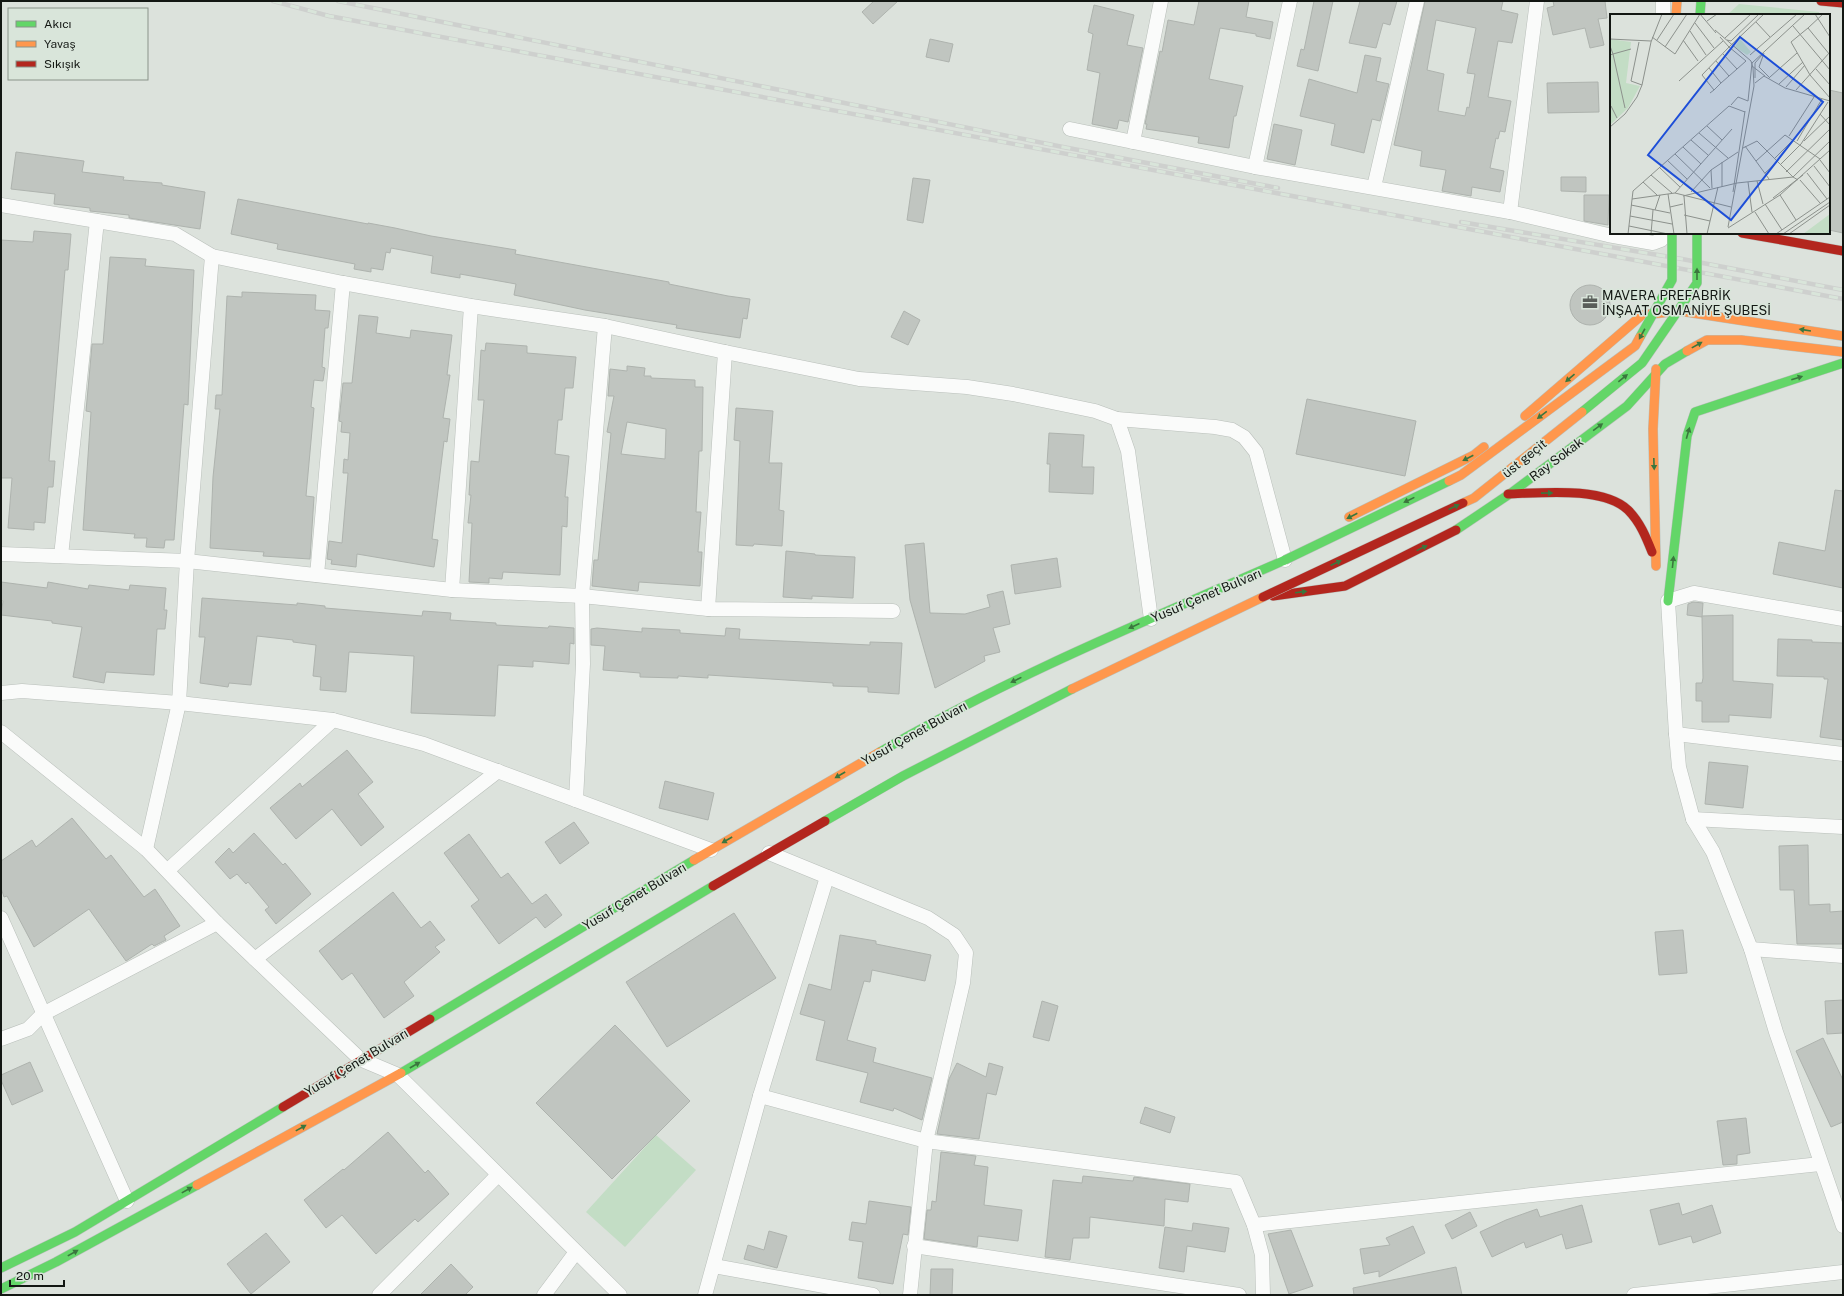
<svg xmlns="http://www.w3.org/2000/svg" width="1844" height="1296" font-family="'Public Sans',sans-serif">
	<style>
		.green { fill: #c3ddc5 }
		.building { fill: #c0c5c0; stroke: #aeb3ae; fill-rule: evenodd }
		.lines { fill: none; stroke-linecap: round; stroke-linejoin: round }
		.street-casing { stroke: #b9bfba; stroke-width: 15 }
		.fast-casing { stroke: #b9bfba; stroke-width: 10 }
		.slow-casing { stroke: #b9bfba; stroke-width: 10 }
		.jam-casing { stroke: #b9bfba; stroke-width: 10 }
		.street { stroke: #fafbfa; stroke-width: 14 }
		.fast { stroke: #63d668; stroke-width: 9 }
		.slow { stroke: #ff974d; stroke-width: 9 }
		.jam { stroke: #b3261e; stroke-width: 9 }
		.rail-casing { stroke: #ced0ce; stroke-width: 4.5 }
		.rail { stroke: #d9e5da; stroke-width: 3; stroke-dasharray: 9; stroke-linecap: butt }
		.fast-bridge-casing { stroke: #b9bfba; stroke-width: 10; stroke-linecap: butt }
		.slow-bridge-casing { stroke: #b9bfba; stroke-width: 10; stroke-linecap: butt }
		.jam-bridge-casing { stroke: #b9bfba; stroke-width: 10; stroke-linecap: butt }
		.fast-bridge { stroke: #63d668; stroke-width: 9 }
		.slow-bridge { stroke: #ff974d; stroke-width: 9 }
		.jam-bridge { stroke: #b3261e; stroke-width: 9 }
		.oneway { fill: #3b763e }
		.labels { text-anchor: middle; stroke-width: 3.5; stroke-linejoin: round; paint-order: stroke }
		.poi-label { font-size: 13px; fill: #131713; stroke: #d9e5da; text-anchor: start }
		.street-label { font-size: 13px; fill: #131713; stroke: #d9e5da }
		.inset-road { fill: none; stroke: #8c918c; stroke-width: 1 }
		.view { fill: #1d4ed8; fill-opacity: 0.15; stroke: #1d4ed8; stroke-width: 2 }
		.inset-edge { fill: none; stroke: #131713; stroke-width: 2 }
	</style>
	<rect width="100%" height="100%" fill="#dce2dc"/>
	<g class="green">
		<polygon points="1739,4 1819,12 1819,15 1727,15"/>
		<polygon points="656,1135 696,1170 625,1247 586,1212"/>
	</g>
	<g class="building">
		<polygon points="874,1 898,1 873,24 862,12"/>
		<polygon points="1199,1 1249,1 1246,17 1273,22 1270,39 1256,36 1256,34 1220,28 1209,79 1243,86 1236,116 1234,116 1229,148 1198,143 1199,137 1146,129 1147,124 1145,124 1160,51 1162,52 1168,20 1194,25"/>
		<polygon points="1314,1 1333,1 1318,71 1297,66 1301,49 1304,50"/>
		<polygon points="1360,1 1397,1 1390,25 1383,23 1376,48 1349,43"/>
		<path d="M1425,1H1503L1501,10L1518,14L1512,43L1498,41L1488,97L1511,101L1505,132L1500,131L1498,139L1496,138L1490,168L1504,171L1500,192L1472,187L1471,196L1442,191L1446,170L1420,166L1422,151L1394,145ZM1436,20L1476,28L1467,73L1475,74L1469,108L1467,107L1465,116L1438,111L1444,74L1427,70Z"/>
		<polygon points="1553,1 1605,1 1607,18 1598,19 1604,45 1590,48 1585,28 1553,35 1547,8 1554,6"/>
		<polygon points="1094,5 1134,15 1127,45 1143,48 1128,122 1119,120 1117,129 1092,124 1100,73 1087,70 1093,34 1088,32"/>
		<polygon points="930,39 953,44 949,62 926,57"/>
		<polygon points="1365,55 1381,58 1376,81 1389,84 1380,121 1372,119 1364,153 1331,145 1335,124 1300,116 1309,79 1357,93"/>
		<polygon points="1598,82 1599,112 1548,113 1547,83"/>
		<polygon points="1829,90 1843,93 1843,233 1829,230"/>
		<polygon points="1274,124 1302,130 1295,165 1267,159"/>
		<polygon points="16,152 84,161 82,172 124,177 123,180 162,183 162,185 205,192 200,229 129,218 129,215 90,211 90,208 54,204 55,194 11,189"/>
		<polygon points="1561,177 1586,177 1586,192 1561,191"/>
		<polygon points="913,178 930,180 923,223 907,220"/>
		<polygon points="1584,195 1609,195 1608,225 1584,221"/>
		<polygon points="238,199 368,224 368,223 395,228 431,236 516,250 515,254 669,282 669,284 728,296 750,299 747,319 743,318 740,338 676,328 677,325 585,310 514,295 516,284 460,274 460,278 431,273 433,256 391,248 390,253 386,252 383,270 371,268 371,272 354,269 355,264 277,249 278,244 231,234"/>
		<polygon points="34,231 71,234 68,270 65,270 49,461 55,461 53,487 48,487 45,523 34,522 34,530 8,528 12,478 1,478 1,240 33,242"/>
		<polygon points="110,257 146,259 145,266 194,270 188,405 184,404 174,540 165,540 164,548 146,547 147,538 134,538 135,534 83,530 91,412 86,411 91,356 92,344 103,344"/>
		<circle cx="1590" cy="305" r="20"/>
		<polygon points="242,292 316,295 315,310 330,311 328,328 325,328 322,367 325,368 323,381 314,380 311,407 314,408 306,496 314,497 310,559 263,556 264,552 210,548 213,477 220,409 215,409 216,395 222,395 227,296 242,297"/>
		<polygon points="904,311 920,320 908,345 891,337"/>
		<polygon points="359,315 378,317 376,333 410,338 411,330 452,335 447,375 450,375 443,418 450,419 447,442 444,441 432,539 438,540 434,567 357,554 356,567 331,564 332,560 327,559 329,541 342,543 348,473 343,473 344,459 348,460 350,433 341,432 342,422 339,421 343,383 352,383"/>
		<polygon points="486,343 527,346 527,353 576,357 573,388 565,388 562,420 558,420 555,454 569,456 565,497 568,497 567,527 562,526 560,575 503,572 502,579 489,578 489,583 469,582 472,523 468,523 471,495 469,495 471,461 479,462 484,400 478,400 481,350 485,351"/>
		<path d="M627,366L645,368L644,376H651V378L695,380V387H703L702,451H699L696,512H701L698,552H702L700,586L639,582L638,591L592,586L594,560H598L611,433L607,432L614,396H608L610,369L627,371ZM627,422L666,429L665,459L621,454Z"/>
		<polygon points="1307,399 1416,421 1405,476 1296,454"/>
		<polygon points="736,408 773,411 769,463 782,463 779,510 784,511 782,546 754,544 753,546 736,545 740,441 734,440"/>
		<polygon points="1049,433 1084,435 1082,467 1094,467 1093,494 1049,492 1050,464 1047,464"/>
		<polygon points="1835,490 1843,491 1843,588 1773,574 1779,542 1825,551"/>
		<polygon points="924,543 930,613 965,614 990,607 987,595 1003,591 1010,624 993,628 1000,652 984,656 985,661 935,688 910,600 905,545"/>
		<polygon points="786,551 815,554 815,555 855,557 853,598 812,596 812,599 783,597"/>
		<polygon points="1057,558 1061,587 1015,594 1011,565"/>
		<polygon points="1,582 47,588 48,582 88,589 89,585 129,590 130,585 166,588 164,610 167,610 165,629 157,629 154,675 106,672 104,683 73,677 82,627 52,623 52,621 1,615 3,601 1,600"/>
		<polygon points="202,598 297,605 297,603 325,606 325,608 422,616 423,611 451,613 450,620 496,623 496,625 548,628 549,626 574,628 574,644 570,643 569,664 533,661 533,667 498,665 495,716 411,713 414,656 349,652 346,692 320,690 321,677 313,676 316,645 293,642 293,640 257,636 251,685 229,683 228,687 200,683 205,637 199,637"/>
		<polygon points="1693,602 1703,603 1702,617 1687,615 1688,604"/>
		<polygon points="1733,615 1733,681 1773,684 1771,718 1729,715 1729,722 1702,722 1702,701 1696,701 1696,683 1702,683 1703,678 1702,616"/>
		<polygon points="597,628 642,632 642,628 680,630 680,633 725,636 726,628 740,629 739,639 870,645 870,642 902,643 899,694 868,692 868,687 833,686 833,683 708,675 708,678 678,676 678,678 640,677 640,673 603,670 605,646 591,645 591,629"/>
		<polygon points="1778,639 1812,640 1812,642 1843,643 1843,740 1820,737 1828,679 1824,679 1824,677 1777,676"/>
		<polygon points="347,750 373,782 358,794 384,827 361,846 332,809 296,839 270,808 300,783 302,787"/>
		<polygon points="1709,762 1748,766 1743,808 1705,804"/>
		<polygon points="665,781 714,793 708,820 659,808"/>
		<polygon points="72,818 106,859 111,855 144,897 155,889 180,926 164,936 166,940 154,946 152,944 126,961 89,909 34,947 7,896 4,897 1,888 1,861 32,840 36,847"/>
		<polygon points="574,822 589,843 560,864 545,842"/>
		<polygon points="254,833 283,865 285,863 311,894 276,924 265,910 269,907 248,882 246,884 237,874 230,879 215,862 229,848 233,853"/>
		<polygon points="469,834 501,878 508,873 532,904 546,894 562,915 545,928 536,917 499,944 471,906 479,900 444,853"/>
		<polygon points="1808,845 1809,905 1830,904 1830,912 1843,911 1843,944 1797,944 1794,890 1780,890 1779,846"/>
		<polygon points="393,892 421,928 430,921 445,940 435,947 440,952 404,982 414,996 384,1018 352,973 342,980 319,951"/>
		<polygon points="734,913 776,978 667,1047 626,982"/>
		<polygon points="1683,930 1687,973 1659,975 1655,932"/>
		<polygon points="840,935 876,941 876,944 931,955 925,981 872,970 870,982 864,981 847,1040 876,1048 873,1062 932,1078 922,1120 894,1108 893,1111 860,1102 868,1073 816,1060 825,1021 800,1014 809,984 831,990"/>
		<polygon points="1843,1000 1843,1033 1827,1034 1825,1001"/>
		<polygon points="1042,1001 1058,1006 1049,1041 1033,1037"/>
		<polygon points="615,1025 690,1101 612,1179 536,1103"/>
		<polygon points="1823,1038 1843,1080 1843,1122 1831,1127 1796,1051"/>
		<polygon points="30,1062 43,1091 12,1105 1,1080 1,1075"/>
		<polygon points="957,1063 986,1077 989,1063 1003,1067 996,1095 987,1093 979,1139 937,1134 949,1079"/>
		<polygon points="1145,1107 1175,1117 1170,1133 1140,1123"/>
		<polygon points="1746,1118 1750,1153 1737,1155 1737,1164 1723,1165 1717,1121"/>
		<polygon points="388,1132 425,1173 428,1170 449,1194 418,1222 415,1219 376,1254 342,1215 326,1228 304,1200 343,1169 344,1170"/>
		<polygon points="941,1152 976,1156 974,1165 988,1167 984,1205 1022,1210 1018,1241 978,1236 977,1247 924,1239 927,1210 931,1210 932,1201 936,1202"/>
		<polygon points="1083,1176 1133,1181 1134,1177 1190,1184 1188,1202 1165,1199 1164,1226 1090,1217 1089,1238 1073,1238 1070,1260 1045,1257 1053,1180 1082,1183"/>
		<polygon points="869,1201 911,1207 908,1235 903,1234 893,1284 858,1278 863,1242 849,1240 852,1222 866,1224"/>
		<polygon points="1679,1203 1682,1215 1712,1205 1721,1233 1693,1243 1691,1236 1659,1245 1650,1210"/>
		<polygon points="1582,1205 1592,1242 1566,1249 1562,1234 1526,1248 1524,1242 1492,1257 1480,1232 1506,1220 1537,1209 1540,1217"/>
		<polygon points="1470,1212 1477,1226 1452,1239 1445,1225"/>
		<polygon points="1193,1223 1229,1228 1225,1252 1187,1246 1184,1272 1159,1268 1165,1227 1192,1231"/>
		<polygon points="1413,1226 1425,1253 1379,1277 1379,1271 1364,1274 1360,1249 1390,1245 1386,1238"/>
		<polygon points="1291,1230 1313,1286 1289,1294 1268,1234"/>
		<polygon points="769,1231 787,1236 777,1268 744,1259 748,1245 764,1250"/>
		<polygon points="266,1233 290,1262 251,1294 227,1264"/>
		<polygon points="451,1264 473,1287 465,1295 420,1295"/>
		<polygon points="1456,1267 1462,1295 1354,1295 1353,1288"/>
		<polygon points="931,1269 953,1269 952,1295 930,1295"/>
	</g>
	<g class="lines">
		<g class="street-casing">
			<g id="street">
				<polyline points="1663,15 1663,1"/>
				<polyline points="1070,129 1255,167 1510,212 1608,235 1653,243 1661,240 1661,233"/>
				<polyline points="1133,142 1161,1"/>
				<polyline points="1255,167 1290,1"/>
				<polyline points="1374,187 1417,1"/>
				<polyline points="1,205 175,234 212,256 343,283 471,306 605,326 725,352 859,379 967,387 1013,394 1095,411 1117,419 1128,451 1151,619"/>
				<polyline points="1510,212 1537,1"/>
				<polyline points="1117,419 1215,427 1232,430 1244,437 1256,452 1285,560"/>
				<polyline points="1,554 187,561 452,590 582,596 708,609 893,611"/>
				<polyline points="61,556 97,221"/>
				<polyline points="317,575 343,283"/>
				<polyline points="452,590 471,306"/>
				<polyline points="708,609 725,352"/>
				<polyline points="1843,619 1694,593 1668,601 1676,734 1679,767 1693,819 1713,852 1751,949 1776,1032 1843,1226"/>
				<polyline points="1,693 22,691 179,703 333,720 424,744 711,850"/>
				<polyline points="1,732 146,849 217,923 360,1059 398,1075 620,1295"/>
				<polyline points="1676,734 1843,754"/>
				<polyline points="576,800 583,664 582,596 605,326"/>
				<polyline points="1693,819 1843,827"/>
				<polyline points="146,849 179,703 187,561 212,256"/>
				<polyline points="769,853 928,918 954,935 966,953 963,983 926,1141 910,1295"/>
				<polyline points="168,870 333,720"/>
				<polyline points="1,918 127,1201"/>
				<polyline points="1751,949 1843,956"/>
				<polyline points="255,959 498,771"/>
				<polyline points="1,1039 28,1029 43,1014 217,923"/>
				<polyline points="760,1096 926,1141 1236,1182 1254,1225 1262,1255 1263,1295"/>
				<polyline points="1254,1225 1820,1164"/>
				<polyline points="914,1246 1239,1295"/>
				<polyline points="714,1266 873,1295"/>
				<polyline points="379,1295 498,1175"/>
				<polyline points="544,1295 576,1252"/>
				<polyline points="705,1295 760,1096 827,877"/>
				<polyline points="1634,1295 1843,1272"/>
			</g>
		</g>
		<g class="fast-casing">
			<g id="fast">
				<polyline points="1700,15 1701,1"/>
				<polyline points="1456,530 1511,493 1627,406 1665,364 1687,351"/>
				<polyline points="1668,601 1687,436 1695,412 1843,363"/>
				<path d="M880,752C1009,677 1148,620 1285,560"/>
				<polyline points="825,821 903,776 1072,689"/>
				<polyline points="430,1019 694,860"/>
				<polyline points="401,1073 713,886"/>
				<polyline points="1,1268 75,1232 283,1107"/>
				<polyline points="1,1289 56,1262 197,1185"/>
			</g>
		</g>
		<g class="slow-casing">
			<g id="slow">
				<polyline points="1676,15 1677,1"/>
				<polyline points="1687,351 1707,340 1741,340 1843,352"/>
				<polyline points="1656,369 1653,429 1656,566"/>
				<polyline points="1525,416 1642,315 1680,311 1843,336"/>
				<polyline points="1349,517 1474,455 1484,447"/>
				<polyline points="1072,689 1263,597"/>
				<polyline points="694,860 880,752"/>
				<polyline points="197,1185 401,1073"/>
			</g>
		</g>
		<g class="jam-casing">
			<g id="jam">
				<polyline points="1821,1 1843,3"/>
				<polyline points="1742,233 1843,251"/>
				<path d="M1508,494C1540,493 1603,486 1628,510C1640,522 1646,537 1652,552"/>
				<polyline points="1273,596 1345,586 1456,530"/>
				<polyline points="713,886 825,821"/>
				<polyline points="283,1107 430,1019"/>
			</g>
		</g>
		<use href="#street" class="street"/>
		<use href="#fast" class="fast"/>
		<use href="#slow" class="slow"/>
		<use href="#jam" class="jam"/>
		<g class="rail-casing">
			<g id="rail">
				<polyline points="273,1 329,16 1843,299"/>
				<polyline points="338,1 1063,147 1278,188"/>
				<polyline points="1461,222 1682,259 1843,290"/>
			</g>
		</g>
		<use href="#rail" class="rail"/>
		<g class="fast-bridge-casing">
			<g id="fast-bridge">
				<polyline points="1640,337 1672,280 1672,233"/>
				<polyline points="1582,412 1642,363 1697,283 1697,233"/>
				<polyline points="1285,560 1449,481"/>
			</g>
		</g>
		<g class="slow-bridge-casing">
			<g id="slow-bridge">
				<polyline points="1449,481 1461,475 1635,346 1640,337"/>
				<polyline points="1463,503 1474,498 1582,412"/>
			</g>
		</g>
		<g class="jam-bridge-casing">
			<polyline id="jam-bridge" points="1263,597 1463,503"/>
		</g>
		<use href="#fast-bridge" class="fast-bridge"/>
		<use href="#slow-bridge" class="slow-bridge"/>
		<use href="#jam-bridge" class="jam-bridge"/>
	</g>
	<defs><path id="oneway-solid" d="M-6-.8H1V-3.2L6.5 0L1 3.2V.8H-6Z"/></defs>
	<g class="oneway">
		<use href="#oneway-solid" transform="translate(1697 274) rotate(-90)"/>
		<use href="#oneway-solid" transform="translate(1805 330) rotate(-171)"/>
		<use href="#oneway-solid" transform="translate(1642 334) rotate(119)"/>
		<use href="#oneway-solid" transform="translate(1697 345) rotate(-29)"/>
		<use href="#oneway-solid" transform="translate(1570 378) rotate(139)"/>
		<use href="#oneway-solid" transform="translate(1623 378) rotate(-39)"/>
		<use href="#oneway-solid" transform="translate(1797 378) rotate(-18)"/>
		<use href="#oneway-solid" transform="translate(1542 415) rotate(143)"/>
		<use href="#oneway-solid" transform="translate(1598 427) rotate(-36)"/>
		<use href="#oneway-solid" transform="translate(1688 433) rotate(-74)"/>
		<use href="#oneway-solid" transform="translate(1468 458) rotate(153)"/>
		<use href="#oneway-solid" transform="translate(1654 464) rotate(88)"/>
		<use href="#oneway-solid" transform="translate(1547 493) rotate(-1)"/>
		<use href="#oneway-solid" transform="translate(1409 500) rotate(154)"/>
		<use href="#oneway-solid" transform="translate(1454 507) rotate(-25)"/>
		<use href="#oneway-solid" transform="translate(1352 516) rotate(153)"/>
		<use href="#oneway-solid" transform="translate(1422 548) rotate(-26)"/>
		<use href="#oneway-solid" transform="translate(1673 562) rotate(-84)"/>
		<use href="#oneway-solid" transform="translate(1336 563) rotate(-25)"/>
		<use href="#oneway-solid" transform="translate(1301 592) rotate(-7)"/>
		<use href="#oneway-solid" transform="translate(1134 626) rotate(156)"/>
		<use href="#oneway-solid" transform="translate(1016 680) rotate(154)"/>
		<use href="#oneway-solid" transform="translate(840 775) rotate(150)"/>
		<use href="#oneway-solid" transform="translate(727 840) rotate(150)"/>
		<use href="#oneway-solid" transform="translate(415 1065) rotate(-30)"/>
		<use href="#oneway-solid" transform="translate(301 1128) rotate(-29)"/>
		<use href="#oneway-solid" transform="translate(187 1190) rotate(-29)"/>
		<use href="#oneway-solid" transform="translate(73 1253) rotate(-29)"/>
	</g>
	<defs>
		<g id="office-bare" transform="scale(1.2)"><path d="M-6-3h4V-5.5h4V-3h4V5H-6ZM-1-4.5V-3h2v-1.5ZM-6 0V1H6V0Z" fill="#595e59" stroke="#d9e5da" stroke-width="2.5" paint-order="stroke"/></g>
	</defs>
	<g fill-rule="evenodd">
		<use href="#office-bare" x="1590" y="302"/>
	</g>
	<g class="labels">
		<g class="poi-label">
			<text x="1602" y="300">MAVERA PREFABRİK<tspan x="1602" dy="15">İNŞAAT OSMANİYE ŞUBESİ</tspan></text>
		</g>
		<g class="street-label">
			<text transform="translate(1524 458) rotate(-39)" y="5">üst geçit</text>
			<text transform="translate(1556 459) rotate(-37)" y="5">Ray Sokak</text>
			<text transform="translate(1206 595) rotate(-23)" y="5">Yusuf Çenet Bulvarı</text>
			<text transform="translate(914 733) rotate(-29)" y="5">Yusuf Çenet Bulvarı</text>
			<text transform="translate(634 896) rotate(-31)" y="5">Yusuf Çenet Bulvarı</text>
			<text transform="translate(356 1062) rotate(-31)" y="5">Yusuf Çenet Bulvarı</text>
		</g>
	</g>
	<g transform="translate(1610 14)">
		<rect width="220" height="220" fill="#dce2dc"/>
		<path d="M0,25L21,28L16,69L30,72L18,94L0,111ZM130,25L141,38L137,41L125,33ZM220,200V220H193Z" fill="#c3ddc5"/>
		<path class="inset-road" d="M90,0L106,19M205,0L220,23M97,7L107,0M146,8L160,23M85,9L104,34M183,12L220,56M198,14L213,0M105,16L141,47L143,54L144,72L118,213M80,17L96,41M42,23L65,40L90,0M110,23L119,33L154,0M115,24L141,0M0,25L41,27M47,26L64,0M73,26L88,47M117,26L121,27L149,0M29,28L21,67L32,71M0,32L3,40L21,35M55,33L77,0M154,39L149,53L160,64M113,40L127,55M0,41L3,40L15,94M140,41L187,0M220,41L198,14L181,28L200,61L220,84M106,47L119,62M142,52L155,62M99,54L111,69M206,55L220,71M160,63L187,39M145,64V49L152,41M69,67L113,27M145,69L154,62L175,74L220,87M169,70L193,48M176,73L195,51M186,76L220,38M100,79L104,76L111,69L127,55L136,47L119,33L92,61L104,76M121,91L128,83L138,87L142,49L195,0M1,92L7,104M210,100L220,111M97,112L112,126M0,113L15,100L27,83L32,71L41,28L52,0M89,119L118,144M179,122L204,83M81,126L98,141M187,127L212,85M194,127L220,102M135,132L159,165M73,133L91,150M133,134L147,127L183,163L220,127M65,140L100,174M164,145L184,125M57,146L77,165M210,146L220,159M146,147L175,121L210,145M170,151L191,130L218,88M204,152L220,173M49,153L70,173M101,156L102,174M176,158L220,115M155,159L167,148M197,159L217,185M41,161L62,179M190,166L210,189M147,167L153,190M33,168L47,181M138,168L142,198M112,173V148M81,178L101,156L128,138M123,178L135,97M65,179L122,115M58,180L64,220M170,181L186,206M73,182L127,169L183,163L188,166M74,182L77,220M163,184L193,161M22,185L65,179L121,193M155,190L172,216M21,191L60,199M60,193L73,190M45,196L50,181M145,198L159,220M74,201L100,207M20,202L62,210M19,212L58,220M118,214L170,181L220,136M18,220L23,177L119,92L135,98M41,220L43,196M69,220H95M97,220L108,173M166,220L220,183M173,220L220,188M179,220L220,191"/>
		<path class="view" d="M130,23L213,88L121,206L38,141Z"/>
		<rect width="220" height="220" class="inset-edge"/>
	</g>
	<rect width="1844" height="1296" fill="none" stroke="#131713" stroke-width="4"/>
	<rect x="8" y="8" width="140" height="72" fill="#d9e5da" stroke="#8a938a"/>
	<rect x="16" y="21" width="20" height="6" fill="#63d668" stroke="#8a938a"/>
	<text x="44" y="28" font-size="12" fill="#131713">Akıcı</text>
	<rect x="16" y="41" width="20" height="6" fill="#ff974d" stroke="#8a938a"/>
	<text x="44" y="48" font-size="12" fill="#131713">Yavaş</text>
	<rect x="16" y="61" width="20" height="6" fill="#b3261e" stroke="#8a938a"/>
	<text x="44" y="68" font-size="12" fill="#131713">Sıkışık</text>
	<path d="M10 1280v6h54v-6" fill="none" stroke="#131713" stroke-width="2"/>
	<text x="16" y="1280" font-size="12" fill="#131713" stroke="#d9e5da" stroke-width="3" paint-order="stroke">20 m</text>
</svg>
